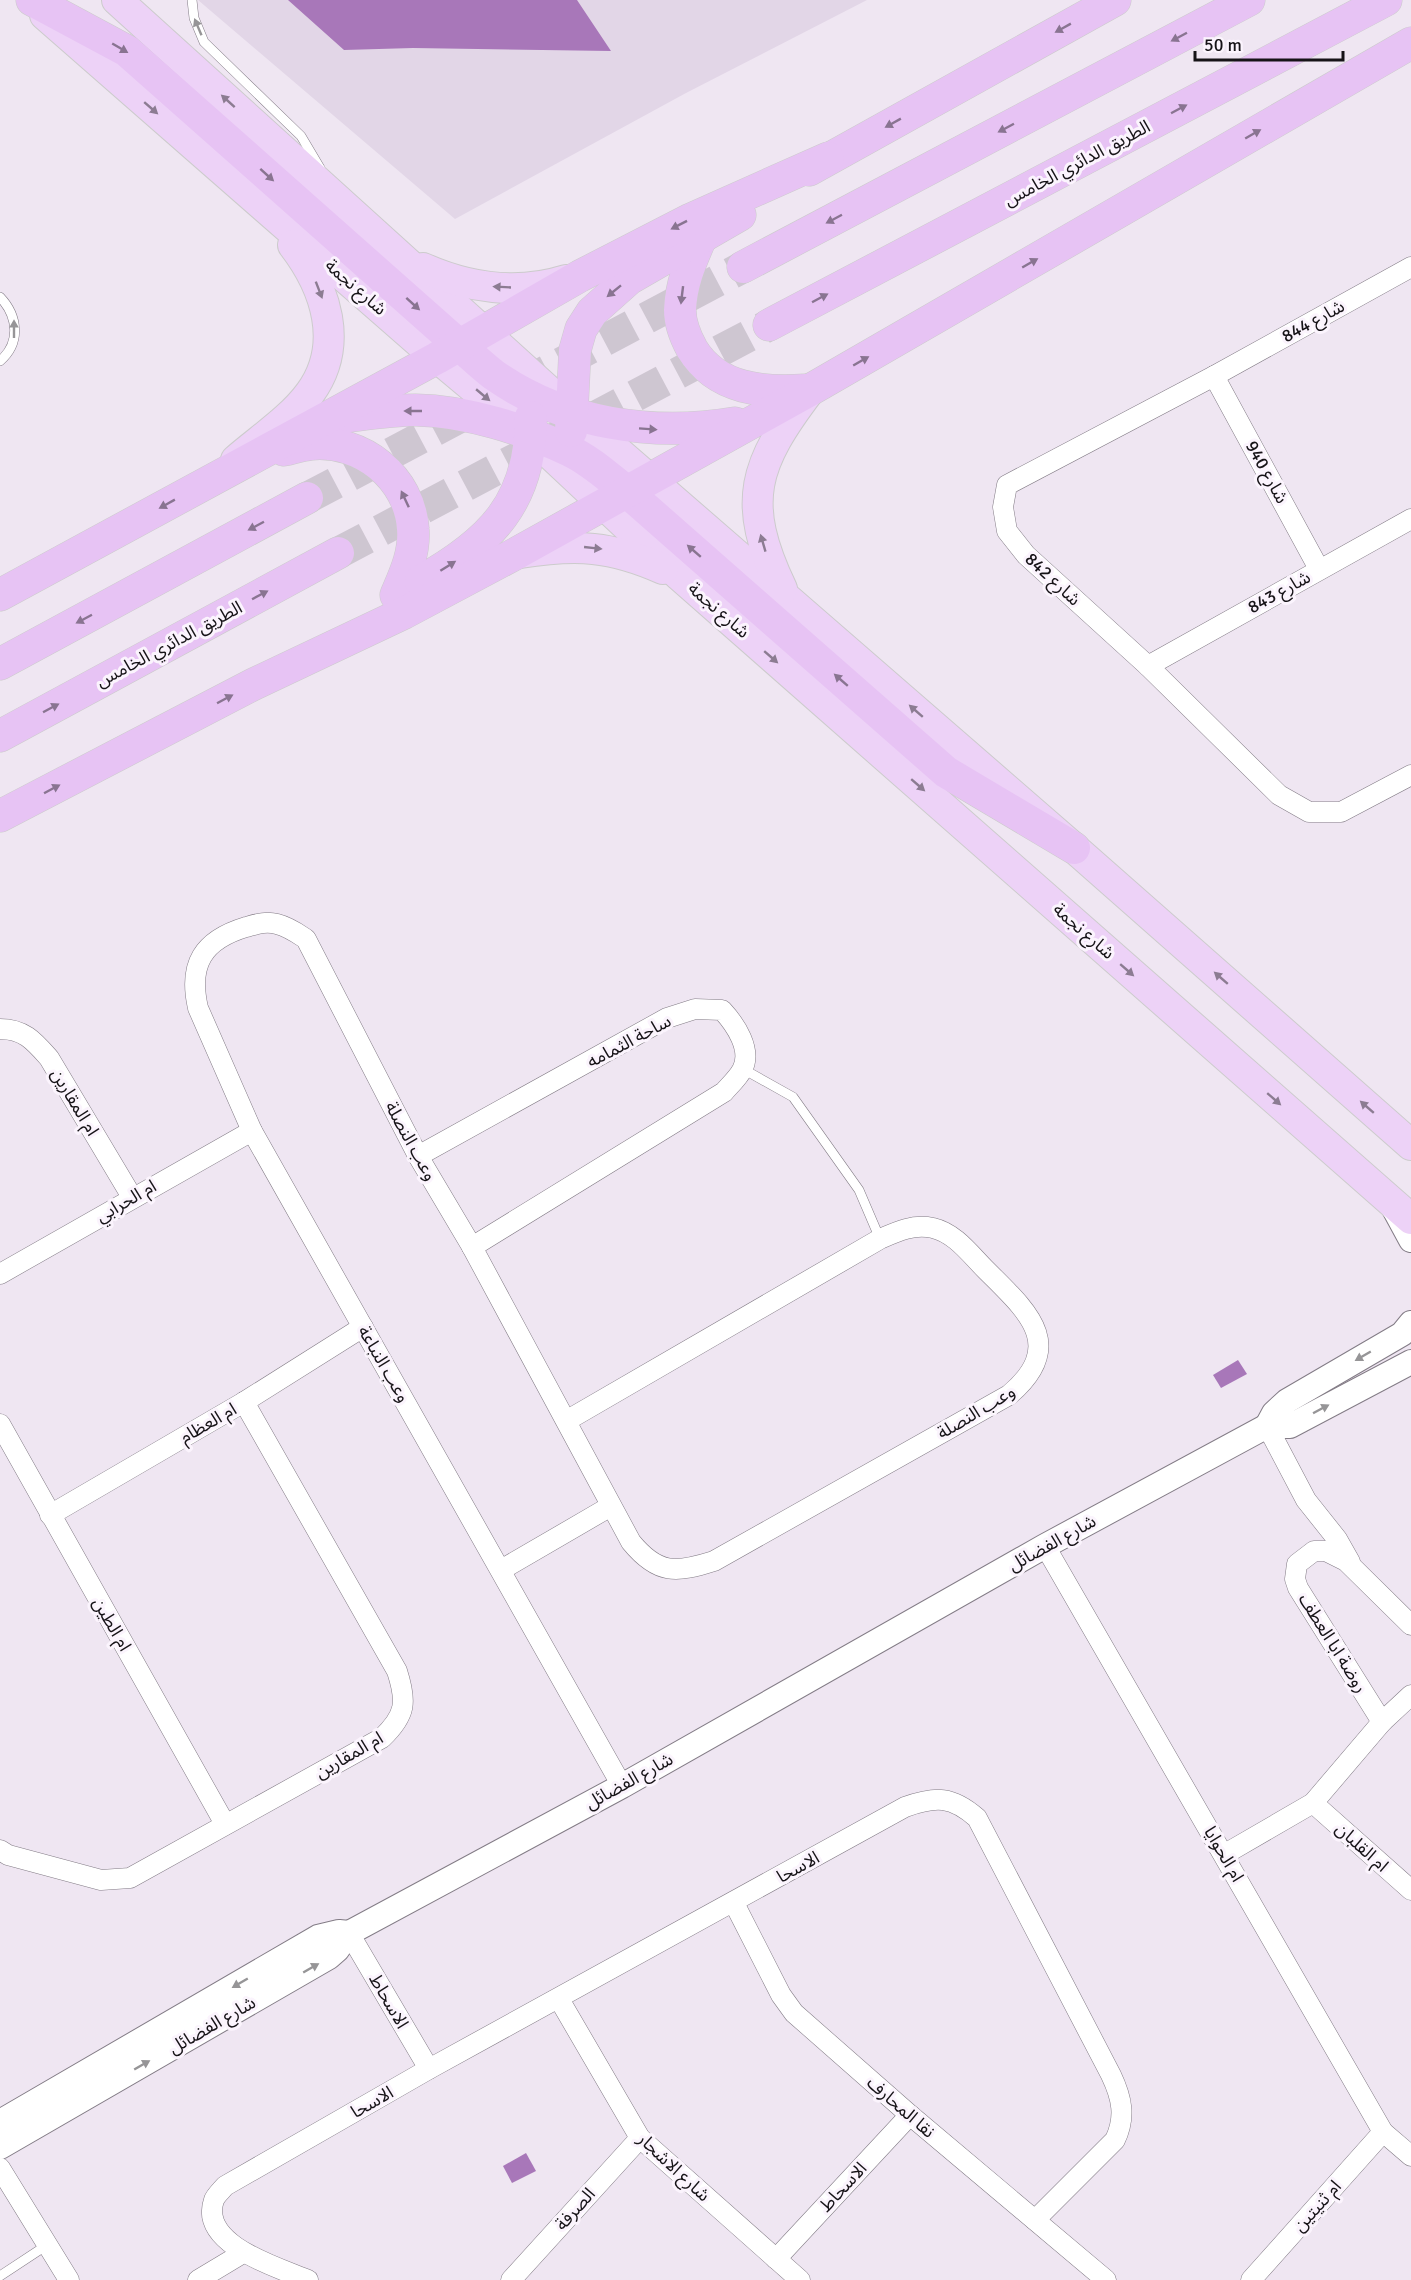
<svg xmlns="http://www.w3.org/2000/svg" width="1411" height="2280" font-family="Signika,'Noto Sans Arabic',sans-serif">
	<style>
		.built { fill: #e2d6e7 }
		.water { fill: #a877b9 }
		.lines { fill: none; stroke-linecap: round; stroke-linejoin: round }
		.trunk-tunnel { stroke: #cec6d1; stroke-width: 32; stroke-dasharray: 32 16; stroke-linecap: butt }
		.service-casing { stroke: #837c86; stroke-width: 10 }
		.minor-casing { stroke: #837c86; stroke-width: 21 }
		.tertiary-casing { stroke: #837c86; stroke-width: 26 }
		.primary-casing { stroke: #cccbcc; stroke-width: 32 }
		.trunk-casing { stroke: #cccbcc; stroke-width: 33 }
		.service { stroke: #fff; stroke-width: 9 }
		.minor { stroke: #fff; stroke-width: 20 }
		.tertiary { stroke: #fff; stroke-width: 24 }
		.primary { stroke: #edd2f7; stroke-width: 30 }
		.trunk { stroke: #e7c3f4; stroke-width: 32 }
		.oneway { fill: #969597 }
		.oneway2 { fill: #897491 }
		.oneway3 { fill: #8c7c92 }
		.labels { text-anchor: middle; stroke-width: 6; stroke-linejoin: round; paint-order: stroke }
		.street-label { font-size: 18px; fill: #161317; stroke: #fbf4fd }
	</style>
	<rect width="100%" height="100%" fill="#efe6f2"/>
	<polygon class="built" points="198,0 867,0 686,93 455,219"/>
	<g class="water">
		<polygon points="288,0 577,0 611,51 413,48 344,50"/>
		<polygon points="1238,1360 1247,1374 1221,1388 1213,1375"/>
		<polygon points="526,2153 536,2171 512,2183 503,2166"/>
	</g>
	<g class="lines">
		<g class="trunk-tunnel">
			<polyline points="307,498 743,267"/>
			<polyline points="338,553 769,325"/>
		</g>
		<g class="service-casing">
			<g id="service">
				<polyline points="192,0 194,18 204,42 301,136 320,168"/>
				<path d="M0,297C18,316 21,343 0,361"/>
				<polyline points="743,1069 793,1097 859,1190 880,1239"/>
				<polyline points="0,2276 47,2245"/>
			</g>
		</g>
		<g class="minor-casing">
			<g id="minor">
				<polyline points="1411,267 1214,376 1007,485 1003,507 1007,531 1026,555 1148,666 1279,795 1309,812 1341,812 1411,775"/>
				<polyline points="1214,376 1319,569"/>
				<polyline points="1148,666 1411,519"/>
				<path d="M0,1029C24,1029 34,1041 49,1058L132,1197"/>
				<path d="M418,1156L667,1018L695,1009L722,1010C735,1024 753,1050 742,1070C738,1078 729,1086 724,1092L472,1247"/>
				<polyline points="0,1274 252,1131"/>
				<path d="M566,1421L880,1239C898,1231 913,1224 933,1228C955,1233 970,1254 986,1270C1027,1311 1068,1345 1009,1395L714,1561C676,1573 658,1575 631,1542L472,1247L418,1156L306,939C297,933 289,927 277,924C266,921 257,924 246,927C203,940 188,964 198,1008L252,1131L622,1786"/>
				<polyline points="0,1424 225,1824"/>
				<polyline points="1267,1426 1306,1500 1337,1539 1350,1562"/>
				<polyline points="50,1515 244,1402 363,1327"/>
				<polyline points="1045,1546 1383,2132 1411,2156"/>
				<polyline points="501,1570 611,1506"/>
				<polyline points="1382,1722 1298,1588 1295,1579 1297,1564 1314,1551 1326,1551 1346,1561 1411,1625"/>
				<polyline points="1313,1803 1411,1890"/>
				<path d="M0,1850L8,1855L101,1880L130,1878L382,1738C406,1715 407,1702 397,1671L244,1402"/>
				<polyline points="1225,1854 1313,1803 1382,1722 1411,1695"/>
				<polyline points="734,1903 781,1995 794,2013 910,2115 1106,2280"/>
				<polyline points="349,1933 429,2069"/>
				<polyline points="559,1999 640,2138 800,2280"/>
				<polyline points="0,2168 69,2280"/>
				<polyline points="776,2259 910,2115"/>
				<polyline points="198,2280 243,2253"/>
				<path d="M308,2280C280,2268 198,2245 214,2200C216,2195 222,2190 225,2186L429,2069L905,1807C936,1796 952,1796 977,1818L1111,2075C1122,2098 1126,2117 1115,2140L1035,2220"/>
				<polyline points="511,2280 640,2138"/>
				<polyline points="1251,2280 1383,2132"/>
			</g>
		</g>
		<g class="tertiary-casing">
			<g id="tertiary">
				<polyline points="1392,1205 1411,1240"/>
				<polyline points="1267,1426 1274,1413 1287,1401 1402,1334 1411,1323"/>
				<polyline points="0,2122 318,1937 339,1932 349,1933"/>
				<polyline points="0,2147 329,1957 337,1950 349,1933 622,1786 1045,1546 1267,1426 1290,1426 1411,1362"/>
			</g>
		</g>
		<g class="primary-casing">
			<g id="primary">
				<polyline points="117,0 571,411 1074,848 1411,1145"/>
				<polyline points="45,15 421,344 531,436 680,576 1411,1219"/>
				<path d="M423,268C468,288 518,295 566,280"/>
				<path d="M236,460C260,439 291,419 310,393C345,345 326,288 293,245"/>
				<path d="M520,553C577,544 611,546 663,569"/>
				<path d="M782,589C740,501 754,464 810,390"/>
			</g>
		</g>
		<g class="trunk-casing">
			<g id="trunk">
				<path d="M32,0L127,51L459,345C471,355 482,366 494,375C564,424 653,437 735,423"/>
				<polyline points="809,170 1115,0"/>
				<path d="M700,240C690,263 681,284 680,310C680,323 686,338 692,349C717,390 764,393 806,390"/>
				<polyline points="743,267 1249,0"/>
				<polyline points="769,325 1386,0"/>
				<path d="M343,417C367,414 391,410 416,410C466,411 525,429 570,451C591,461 608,477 626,491L946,772L1074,848"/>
				<polyline points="571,431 575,350 581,329 592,312 629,279 740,215"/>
				<path d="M284,450C293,448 302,445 311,444C362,439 410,478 413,529C415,553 405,574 396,595"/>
				<path d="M421,581C491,542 531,502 531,417"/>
				<polyline points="0,595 437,358 580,276 691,219 828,158"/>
				<polyline points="0,664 307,498"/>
				<polyline points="0,736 338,553"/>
				<polyline points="0,816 254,684 404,613 515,554 810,390 1411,43"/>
			</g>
		</g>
		<use href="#service" class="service"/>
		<use href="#minor" class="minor"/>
		<use href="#tertiary" class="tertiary"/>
		<use href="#primary" class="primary"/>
		<use href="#trunk" class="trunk"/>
	</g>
	<defs><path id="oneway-solid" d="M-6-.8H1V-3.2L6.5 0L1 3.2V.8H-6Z" transform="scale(1.5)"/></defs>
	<g class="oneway">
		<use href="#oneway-solid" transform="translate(198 27) rotate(-113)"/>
		<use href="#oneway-solid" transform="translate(14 329) rotate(-90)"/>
		<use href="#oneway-solid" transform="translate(1363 1356) rotate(150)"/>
		<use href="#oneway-solid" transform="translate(1321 1409) rotate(-28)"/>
		<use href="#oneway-solid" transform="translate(311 1968) rotate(-30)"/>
		<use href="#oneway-solid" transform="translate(240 1983) rotate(150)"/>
		<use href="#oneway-solid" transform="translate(142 2065) rotate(-30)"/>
	</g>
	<g class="oneway2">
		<use href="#oneway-solid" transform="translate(1063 28) rotate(151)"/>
		<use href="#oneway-solid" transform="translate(1179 37) rotate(152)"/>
		<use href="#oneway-solid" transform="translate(120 48) rotate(30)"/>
		<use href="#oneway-solid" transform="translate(1179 109) rotate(-28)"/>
		<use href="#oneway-solid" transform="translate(893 123) rotate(151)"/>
		<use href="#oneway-solid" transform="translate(1006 128) rotate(152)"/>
		<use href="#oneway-solid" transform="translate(1253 134) rotate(-30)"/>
		<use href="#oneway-solid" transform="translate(267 175) rotate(42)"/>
		<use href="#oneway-solid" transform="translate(834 219) rotate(152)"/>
		<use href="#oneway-solid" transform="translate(679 225) rotate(153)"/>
		<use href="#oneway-solid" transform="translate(1030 263) rotate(-30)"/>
		<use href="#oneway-solid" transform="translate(614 291) rotate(141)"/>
		<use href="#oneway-solid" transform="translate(682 295) rotate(97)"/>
		<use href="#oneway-solid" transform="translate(820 298) rotate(-28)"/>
		<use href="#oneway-solid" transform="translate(413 304) rotate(42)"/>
		<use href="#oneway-solid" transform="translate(861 361) rotate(-30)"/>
		<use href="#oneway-solid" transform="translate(413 411) rotate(180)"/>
		<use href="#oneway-solid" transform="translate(648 429) rotate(4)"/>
		<use href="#oneway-solid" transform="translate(405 499) rotate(-115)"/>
		<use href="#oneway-solid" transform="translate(167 504) rotate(151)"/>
		<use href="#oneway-solid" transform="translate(256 526) rotate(152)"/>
		<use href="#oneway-solid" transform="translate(694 551) rotate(-139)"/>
		<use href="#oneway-solid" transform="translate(448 566) rotate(-32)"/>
		<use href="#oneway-solid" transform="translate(260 595) rotate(-28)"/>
		<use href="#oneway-solid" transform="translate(84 619) rotate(152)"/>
		<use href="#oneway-solid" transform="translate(841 680) rotate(-139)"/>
		<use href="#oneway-solid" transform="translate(225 699) rotate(-28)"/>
		<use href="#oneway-solid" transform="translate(51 708) rotate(-28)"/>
		<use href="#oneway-solid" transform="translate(52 789) rotate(-28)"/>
	</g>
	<g class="oneway3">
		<use href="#oneway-solid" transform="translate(228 101) rotate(-138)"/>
		<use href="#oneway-solid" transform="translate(151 108) rotate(41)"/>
		<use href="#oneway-solid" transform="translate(502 287) rotate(-177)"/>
		<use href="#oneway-solid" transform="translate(319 290) rotate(69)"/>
		<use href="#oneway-solid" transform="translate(483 395) rotate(40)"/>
		<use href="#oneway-solid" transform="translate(763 543) rotate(-106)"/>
		<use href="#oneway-solid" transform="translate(593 548) rotate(6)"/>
		<use href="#oneway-solid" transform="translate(771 657) rotate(41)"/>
		<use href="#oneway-solid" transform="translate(916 711) rotate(-139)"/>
		<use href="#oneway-solid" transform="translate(918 785) rotate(41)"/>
		<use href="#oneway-solid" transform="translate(1127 970) rotate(41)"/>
		<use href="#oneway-solid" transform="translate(1221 978) rotate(-139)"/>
		<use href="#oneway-solid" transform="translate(1274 1099) rotate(41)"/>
		<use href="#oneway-solid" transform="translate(1367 1107) rotate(-139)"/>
	</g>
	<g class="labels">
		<g class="street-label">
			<text transform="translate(1077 163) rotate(-28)" y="6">الطريق الدائري الخامس</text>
			<text transform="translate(356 287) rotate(41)" y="6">شارع نجمة</text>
			<text transform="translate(1313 321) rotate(-29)" y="6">شارع 844</text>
			<text transform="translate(1267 472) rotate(61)" y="6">شارع 940</text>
			<text transform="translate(1053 579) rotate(43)" y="6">شارع 842</text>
			<text transform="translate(1279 592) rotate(-29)" y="6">شارع 843</text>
			<text transform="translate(719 610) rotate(41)" y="6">شارع نجمة</text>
			<text transform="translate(169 644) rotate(-28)" y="6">الطريق الدائري الخامس</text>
			<text transform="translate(1084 931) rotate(41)" y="6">شارع نجمة</text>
			<text transform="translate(629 1041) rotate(-28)" y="6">ساحة الثمامه</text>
			<text transform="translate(75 1102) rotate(59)" y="6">ام المقارين</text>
			<text transform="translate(411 1141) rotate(61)" y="6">وعب النصلة</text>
			<text transform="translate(126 1201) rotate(-30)" y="6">ام الحرابي</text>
			<text transform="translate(384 1364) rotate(60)" y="6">وعب النباعة</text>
			<text transform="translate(976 1412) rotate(-31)" y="6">وعب النصلة</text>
			<text transform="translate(208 1423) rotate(-30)" y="6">ام العظام</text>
			<text transform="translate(1052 1543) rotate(-29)" y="6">شارع الفضائل</text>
			<text transform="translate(112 1624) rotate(60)" y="6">ام الطين</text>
			<text transform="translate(1333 1643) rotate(58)" y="6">روضة ابا العطف</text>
			<text transform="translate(349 1755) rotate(-30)" y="6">ام المقارين</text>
			<text transform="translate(629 1781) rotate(-29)" y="6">شارع الفضائل</text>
			<text transform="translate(1362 1847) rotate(42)" y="6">ام القلبان</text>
			<text transform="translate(1224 1854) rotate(60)" y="6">ام الحوايا</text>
			<text transform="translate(798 1867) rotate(-29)" y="6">الاسحا</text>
			<text transform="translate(389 2001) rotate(60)" y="6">الاسحاط</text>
			<text transform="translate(212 2025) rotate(-30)" y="6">شارع الفضائل</text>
			<text transform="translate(372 2102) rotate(-30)" y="6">الاسحا</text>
			<text transform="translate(901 2107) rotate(41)" y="6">نقا المحارف</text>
			<text transform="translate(674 2167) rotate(43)" y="6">شارع الاشجار</text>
			<text transform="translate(843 2187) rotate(-47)" y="6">الاسحاط</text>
			<text transform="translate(1317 2206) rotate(-48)" y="6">ام ثنيتين</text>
			<text transform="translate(575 2209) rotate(-48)" y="6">الصرفة</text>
		</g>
	</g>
	<path d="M1195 51v9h148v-9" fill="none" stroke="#161317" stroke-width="3"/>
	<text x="1204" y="51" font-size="18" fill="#161317" stroke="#fbf4fd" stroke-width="4.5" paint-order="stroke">50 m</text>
</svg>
